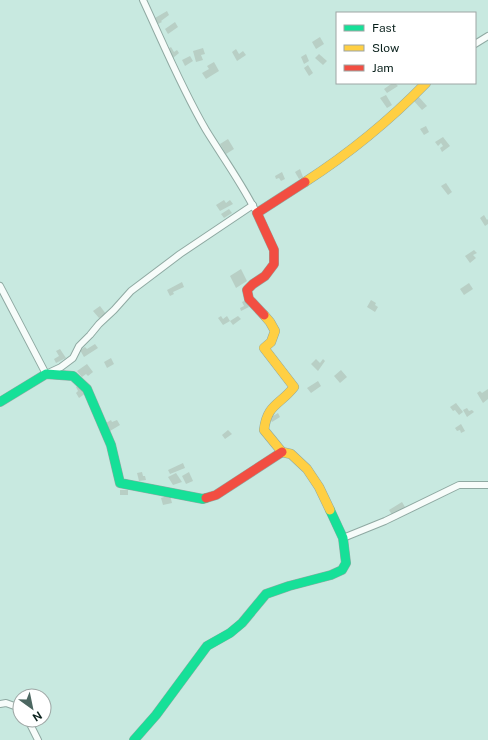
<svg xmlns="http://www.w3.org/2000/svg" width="488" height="740" font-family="'Public Sans',sans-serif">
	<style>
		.building { fill: #b8cfc5 }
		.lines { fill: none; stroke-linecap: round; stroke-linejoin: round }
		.street-casing { stroke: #8fa9a2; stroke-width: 8 }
		.fast-casing { stroke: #8fa9a2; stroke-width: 10 }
		.slow-casing { stroke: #8fa9a2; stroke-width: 10 }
		.jam-casing { stroke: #8fa9a2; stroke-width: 10 }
		.street { stroke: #f7fcfa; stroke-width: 6 }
		.fast { stroke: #16e098; stroke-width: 9 }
		.slow { stroke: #ffcf43; stroke-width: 9 }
		.jam { stroke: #f24e42; stroke-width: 9 }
	</style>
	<rect width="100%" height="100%" fill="#c8e9e0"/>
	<g class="building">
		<polygon points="167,11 169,15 161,21 162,22 158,24 155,18"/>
		<polygon points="175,22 178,27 168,34 165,29"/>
		<polygon points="320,37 324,44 316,49 312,42"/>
		<polygon points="171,47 174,52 177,50 179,53 173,58 168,49"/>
		<polygon points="203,48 205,54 201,55 203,60 196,62 193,51"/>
		<polygon points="236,49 239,54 243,51 246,55 237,61 232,52"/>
		<polygon points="306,54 309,61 304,64 301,57"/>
		<polygon points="319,54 327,61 323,65 315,58"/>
		<polygon points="190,56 193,61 185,66 182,60"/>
		<polygon points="214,62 219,71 206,79 202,73 209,69 207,66"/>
		<polygon points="308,65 313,73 309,76 304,68"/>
		<polygon points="390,83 395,83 398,86 387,93 384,89 391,84"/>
		<polygon points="386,95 392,105 387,108 380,98"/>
		<polygon points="418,96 427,106 422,110 413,100"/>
		<polygon points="426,126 429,132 424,135 420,129"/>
		<polygon points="443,137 450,146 442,152 440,148 443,146 441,143 438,146 435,142"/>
		<polygon points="228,139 234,149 226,154 220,144"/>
		<polygon points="300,169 303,177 299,179 295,172"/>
		<polygon points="282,172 285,179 281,181 279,178 276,179 275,176"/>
		<polygon points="446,183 452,192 448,195 441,186"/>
		<polygon points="224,200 226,203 230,200 233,204 220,211 216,205"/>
		<polygon points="229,209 232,213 224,218 221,214"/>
		<polygon points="484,215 487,220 488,219 488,224 485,226 480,218"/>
		<polygon points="474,250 477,253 473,255 476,258 470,263 465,256"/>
		<polygon points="241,269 247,281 236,288 230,276"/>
		<polygon points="182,282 184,287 173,292 174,294 170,296 167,290"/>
		<polygon points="469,283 473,289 464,295 460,289"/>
		<polygon points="246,300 249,307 241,311 240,308 244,306 242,302"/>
		<polygon points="371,300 376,303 375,305 378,307 375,312 367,307"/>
		<polygon points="100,306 106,314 99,318 93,311"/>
		<polygon points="221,316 223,319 227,316 230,321 223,325 218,318"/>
		<polygon points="238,316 241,319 233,325 230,321"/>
		<polygon points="95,344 98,348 84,357 80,350 85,347 87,349"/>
		<polygon points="60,349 66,358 56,363 54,359 59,356 56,351"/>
		<polygon points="111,358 114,364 107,368 104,362"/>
		<polygon points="316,359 320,363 323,359 325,361 318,371 311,364"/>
		<polygon points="87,364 93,372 88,376 86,374 82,377 77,371"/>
		<polygon points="341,370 347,377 340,383 334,376"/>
		<polygon points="318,381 321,386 311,393 307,388"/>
		<polygon points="81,384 86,393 79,398 76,393 78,391 76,387"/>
		<polygon points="488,389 488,399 483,403 477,393 480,391 482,393"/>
		<polygon points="456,403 463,412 459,415 455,410 453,411 450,407"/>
		<polygon points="467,408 469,411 472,410 474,412 467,417 463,410"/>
		<polygon points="271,413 273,416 278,413 280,417 272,422 267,416"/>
		<polygon points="111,420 112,422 117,420 120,425 110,431 106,423"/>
		<polygon points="461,424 465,431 461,433 460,430 457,431 455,428"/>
		<polygon points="228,430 232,434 225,439 222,435"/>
		<polygon points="183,463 185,468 170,474 168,470"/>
		<polygon points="142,472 143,476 145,476 146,480 139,481 137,473"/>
		<polygon points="189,472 193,481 186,484 182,476"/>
		<polygon points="176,473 182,482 173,485 168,477"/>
		<rect x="120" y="490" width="8" height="5"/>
		<polygon points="170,495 172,503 163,505 161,498"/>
		<polygon points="402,502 405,507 392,515 389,510"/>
	</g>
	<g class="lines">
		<g class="street-casing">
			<g id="street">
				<path d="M143,0C163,43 182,89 206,130C222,156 240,181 254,208"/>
				<polyline points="475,44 488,36"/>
				<polyline points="0,286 46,374 61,367 73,358 79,346 90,335 99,324 114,310 131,291 180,254 253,205"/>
				<polyline points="343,538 385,521 459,485 488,485"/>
				<polyline points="0,704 6,703 20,708"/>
				<polyline points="28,720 38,740"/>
			</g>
		</g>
		<g class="fast-casing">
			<g id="fast">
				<polyline points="0,402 46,374 73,376 87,389 111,445 120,483 203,499 206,498"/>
				<polyline points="134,740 156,715 207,646 230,633 242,623 266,594 289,586 331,575 342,570 346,563 343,538 330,510"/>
			</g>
		</g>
		<g class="slow-casing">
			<g id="slow">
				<path d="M305,182C350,153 389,121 426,83"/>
				<path d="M264,315L270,322L275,331L271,342L264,348L294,387C280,405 267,404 264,430L282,452L291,454L307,469L319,487L330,510"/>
			</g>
		</g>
		<g class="jam-casing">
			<g id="jam">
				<polyline points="264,315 249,299 247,290 253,284 265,276 274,264 274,250 257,213 305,182"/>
				<polyline points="206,498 216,495 282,452"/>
			</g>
		</g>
		<use href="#street" class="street"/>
		<use href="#fast" class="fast"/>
		<use href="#slow" class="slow"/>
		<use href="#jam" class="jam"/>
	</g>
	<rect x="336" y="12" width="140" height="72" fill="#ffffff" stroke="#9da6a4"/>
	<rect x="344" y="25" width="20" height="6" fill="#16e098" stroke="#9da6a4"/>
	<text x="372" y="32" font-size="12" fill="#0a211c">Fast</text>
	<rect x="344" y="45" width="20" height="6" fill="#ffcf43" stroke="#9da6a4"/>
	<text x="372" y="52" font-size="12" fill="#0a211c">Slow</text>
	<rect x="344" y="65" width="20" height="6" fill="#f24e42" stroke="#9da6a4"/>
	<text x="372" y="72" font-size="12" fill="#0a211c">Jam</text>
	<g transform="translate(32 708) rotate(147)"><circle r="19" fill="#ffffff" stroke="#9da6a4"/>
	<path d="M0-3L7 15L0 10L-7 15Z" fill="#4c6761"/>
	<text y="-6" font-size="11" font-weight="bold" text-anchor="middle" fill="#0a211c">N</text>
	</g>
</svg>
